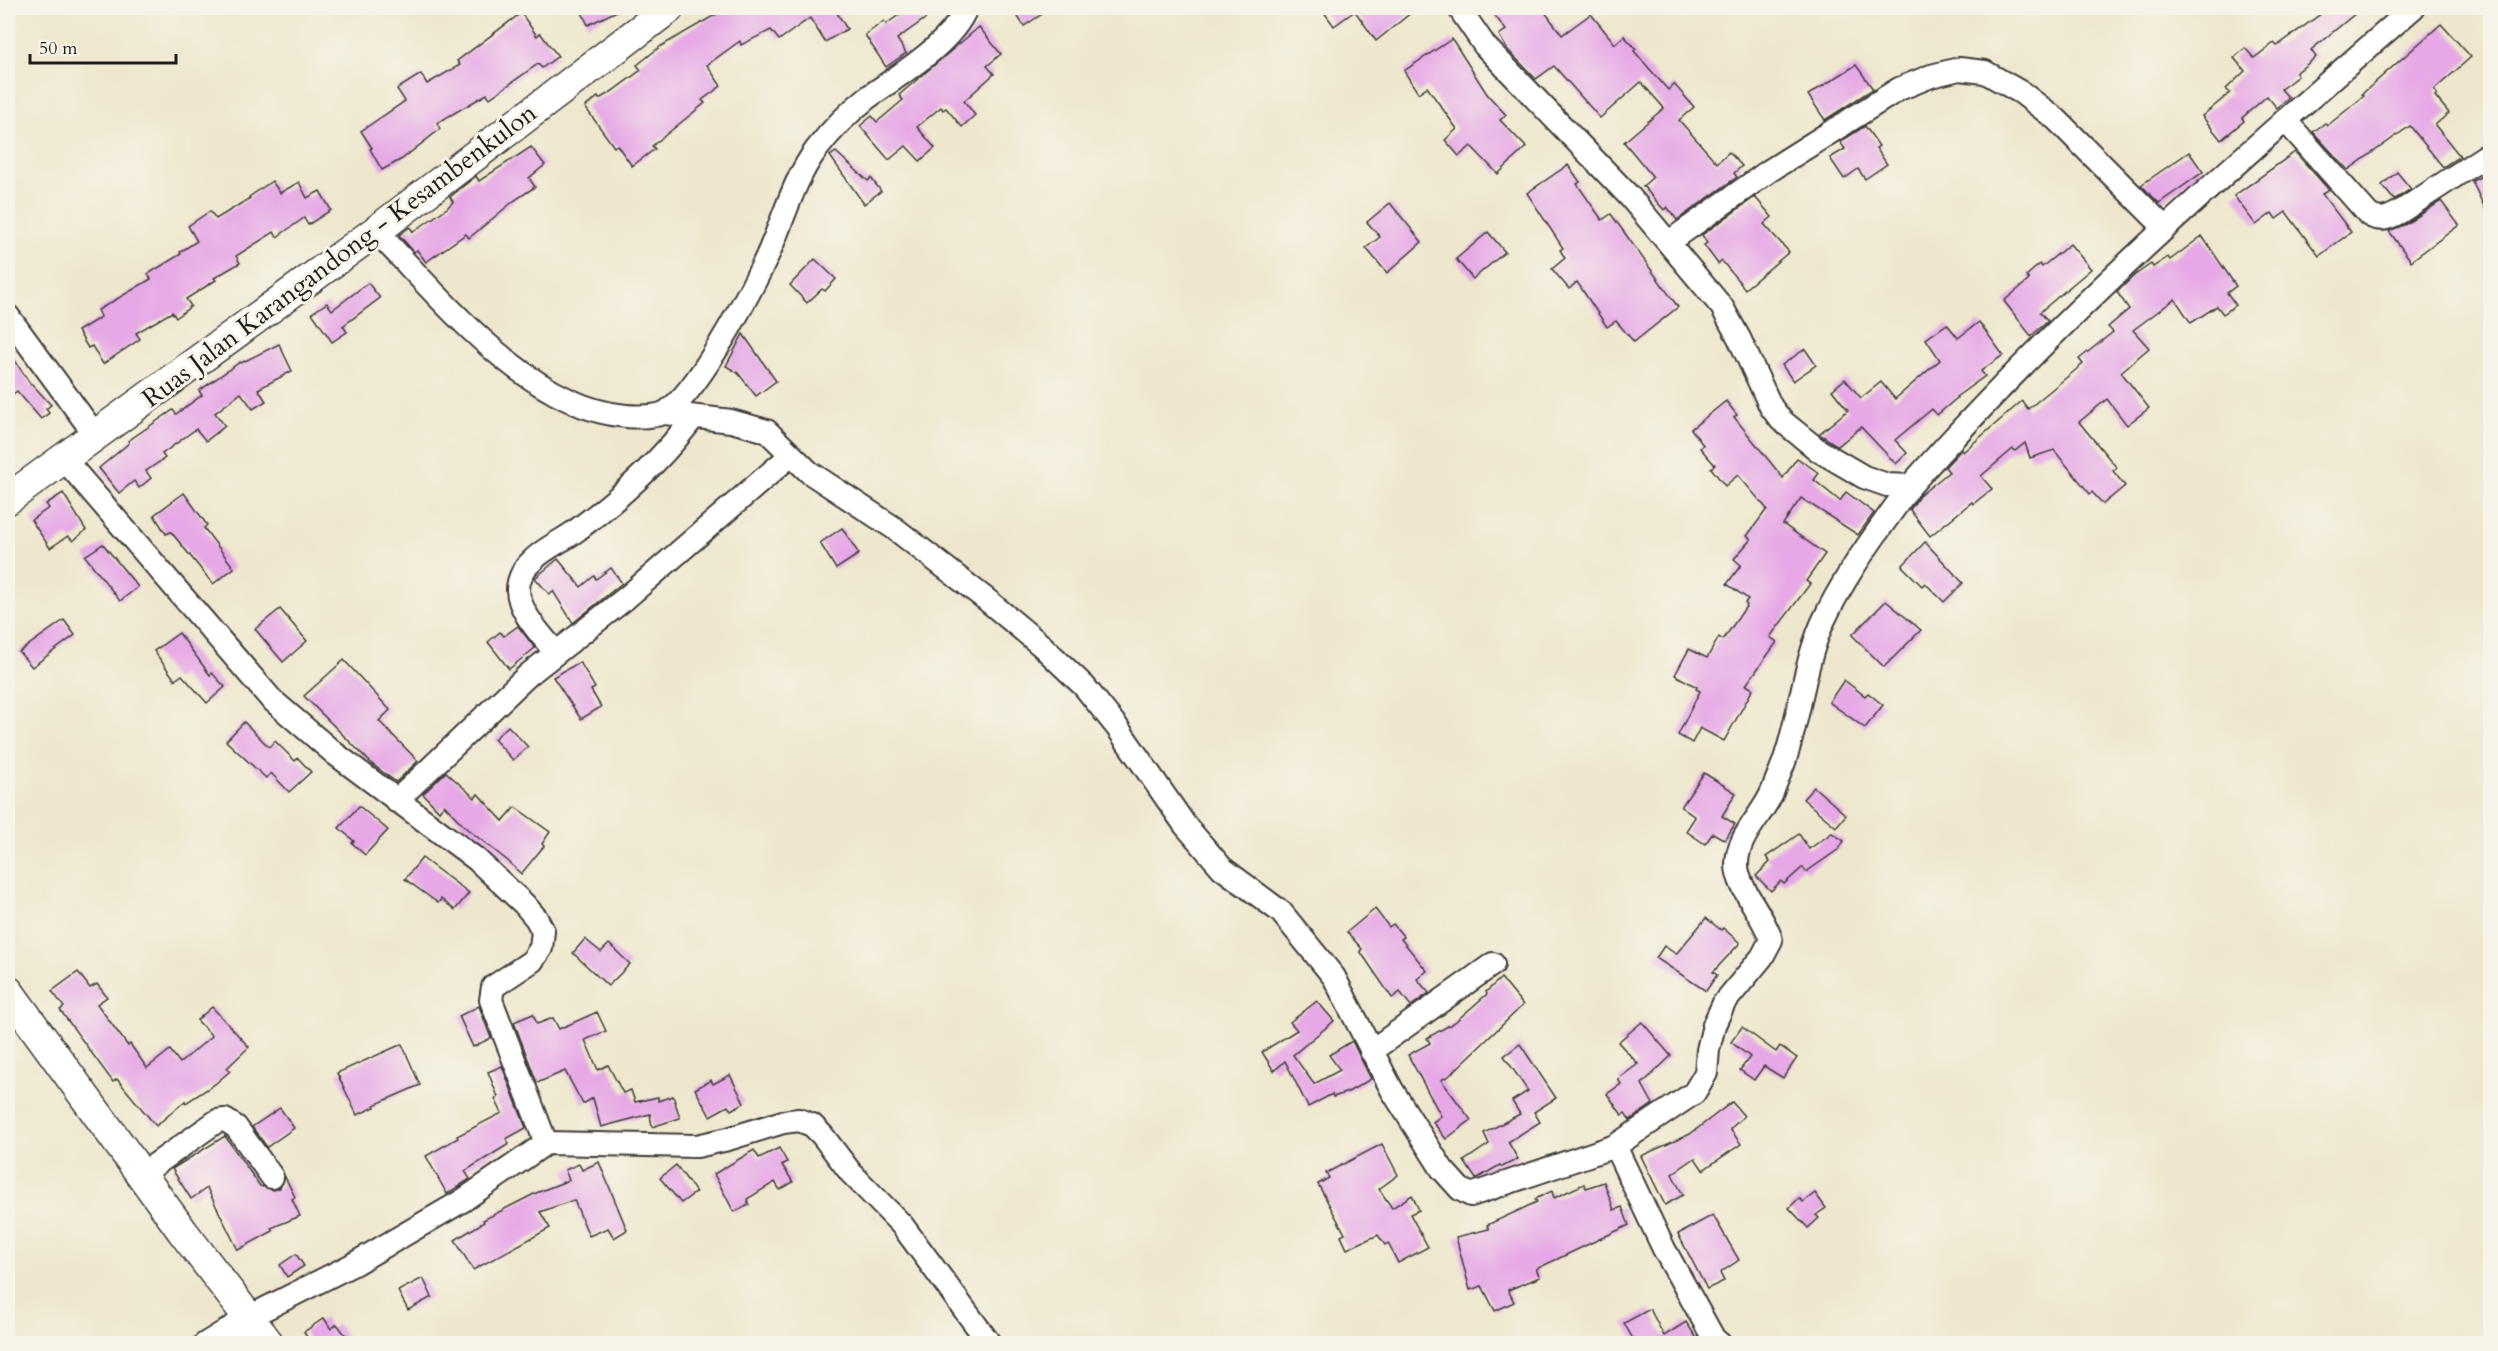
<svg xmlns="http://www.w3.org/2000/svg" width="2498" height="1351" font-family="Cardo,serif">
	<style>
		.building { fill: #e6a8e6 }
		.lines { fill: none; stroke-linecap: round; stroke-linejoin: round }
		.minor-casing { stroke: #3c3a37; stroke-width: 26 }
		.major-casing { stroke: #3c3a37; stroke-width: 33 }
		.minor { stroke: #fff; stroke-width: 22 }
		.major { stroke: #fff; stroke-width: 30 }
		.labels { text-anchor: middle; stroke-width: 6; stroke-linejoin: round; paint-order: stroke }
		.street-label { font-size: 26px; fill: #1c1c1c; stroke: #f7f3e8 }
	</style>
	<rect width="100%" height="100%" fill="#f7f3e8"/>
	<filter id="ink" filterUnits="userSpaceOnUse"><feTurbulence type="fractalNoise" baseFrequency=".0167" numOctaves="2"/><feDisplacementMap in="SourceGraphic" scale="12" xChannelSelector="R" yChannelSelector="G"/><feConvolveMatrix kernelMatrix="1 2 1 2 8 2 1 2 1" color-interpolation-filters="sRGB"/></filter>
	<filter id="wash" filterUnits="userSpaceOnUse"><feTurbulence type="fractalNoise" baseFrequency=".008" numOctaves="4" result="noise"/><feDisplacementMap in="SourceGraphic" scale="24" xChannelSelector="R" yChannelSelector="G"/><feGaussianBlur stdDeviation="1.35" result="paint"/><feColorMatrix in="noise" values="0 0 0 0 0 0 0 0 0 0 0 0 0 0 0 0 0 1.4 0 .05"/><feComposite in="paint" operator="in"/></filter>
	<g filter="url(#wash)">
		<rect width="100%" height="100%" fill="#eee7cd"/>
		<g id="blocks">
			<g class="building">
				<polygon points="580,8 623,8 588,25"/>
				<polygon points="727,8 834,8 847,29 825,42 810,18 779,40 771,30 741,45 740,41 707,65 721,86 702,100 705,103 652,146 655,149 632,166 617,145 614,147 585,107 598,97 599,99 611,92 641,70 637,65 661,46"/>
				<polygon points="909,8 940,8 897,39 906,53 886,67 865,35 884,21 886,24"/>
				<polygon points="1012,8 1051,8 1024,26"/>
				<polygon points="1321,8 1417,8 1376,41 1355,11 1334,26"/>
				<polygon points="1489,8 1542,8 1562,35 1591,14 1615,44 1624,36 1636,49 1634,51 1668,90 1674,84 1694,107 1679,120 1717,163 1729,152 1742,166 1734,173 1737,177 1677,220 1667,207 1664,210 1643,186 1653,177 1624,142 1664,108 1641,82 1600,118 1554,66 1536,79 1507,49 1499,35 1506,30"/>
				<polygon points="2329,8 2362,8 2311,50 2316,57 2296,73 2298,76 2281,89 2289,98 2277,108 2267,96 2242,118 2244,121 2221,140 2202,116 2230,93 2226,89 2245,71 2234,58 2245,48 2254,58 2274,43 2277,46"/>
				<polygon points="521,13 537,36 540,33 558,56 542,68 538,64 490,98 487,94 437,123 440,129 402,159 382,170 370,149 372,148 361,131 405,101 397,89 421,74 427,84 460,65 457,61"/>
				<polygon points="2441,24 2471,57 2434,90 2437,94 2435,96 2449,113 2435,125 2460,156 2443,167 2410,126 2348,170 2313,132 2325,123 2327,126 2364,96 2362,94"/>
				<polygon points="979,27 1001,54 987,66 994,74 964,101 975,115 962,127 946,108 943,110 941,107 917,127 935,148 920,161 906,146 889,160 860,126 872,116 877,122 903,100 899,95"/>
				<polygon points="1452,39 1487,94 1506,115 1500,120 1526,147 1498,174 1471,146 1459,156 1445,140 1457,129 1427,87 1418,93 1404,71"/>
				<polygon points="1856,65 1873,89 1825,120 1808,95"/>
				<polygon points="1865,126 1879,146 1876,148 1887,164 1865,179 1858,169 1844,179 1830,158 1845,149 1840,142"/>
				<polygon points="531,147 545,165 529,178 535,187 515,200 469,238 466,234 426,262 417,250 414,252 399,235 410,227 413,232 447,208 453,202 450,197 476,176 479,181"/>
				<polygon points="836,152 868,181 871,178 881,191 864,204 830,156"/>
				<polygon points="2189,152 2203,172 2159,203 2141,185"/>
				<polygon points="2295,152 2329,190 2322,194 2351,232 2319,256 2286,212 2276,219 2272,213 2256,225 2234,196"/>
				<polygon points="1568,165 1580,182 1577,184 1602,220 1611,214 1678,307 1634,342 1616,321 1607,327 1577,282 1569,289 1552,269 1565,258 1560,250 1563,248 1527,193"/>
				<polygon points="2397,172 2411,189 2394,200 2382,185"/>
				<polygon points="2490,172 2490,219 2472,181"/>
				<polygon points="272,181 280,193 299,182 307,198 320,191 331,210 308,225 304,218 277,237 274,232 236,256 240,263 214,278 216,280 186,299 191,306 176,318 172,312 136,333 140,339 103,364 92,346 88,348 78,331 101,317 98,310 151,279 148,274 181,254 180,252 197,241 188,226 210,211 216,219 250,198 249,197"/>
				<polygon points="1755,197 1772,217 1764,224 1789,252 1745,289 1722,261 1718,264 1704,245 1707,243 1702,235"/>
				<polygon points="2441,201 2459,225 2411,261 2389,231 2406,224"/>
				<polygon points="1390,203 1422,242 1387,273 1366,248 1380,237 1367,222"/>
				<polygon points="1488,232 1505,252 1473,279 1456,259"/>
				<polygon points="2202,236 2236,286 2227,293 2236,305 2223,314 2217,306 2191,323 2175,299 2133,330 2149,348 2121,372 2149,408 2127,425 2107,399 2079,422 2117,468 2113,471 2125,486 2103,504 2092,492 2090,494 2054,450 2030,458 2025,443 2015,451 2013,449 1981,476 1992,489 1973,504 1972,502 1930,536 1910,510 1919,496 1949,472 1945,467 1961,450 1963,452 2022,401 2028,409 2083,364 2079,359 2113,332 2108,327 2129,309 2117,292 2135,275 2151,264 2153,267 2168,257 2170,260"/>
				<polygon points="2070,244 2091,269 2040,312 2048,321 2031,336 2004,301 2029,280 2026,276 2040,264 2042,267"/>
				<polygon points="815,259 836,279 825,291 822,289 807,303 790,285"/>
				<polygon points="368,283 380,298 343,326 347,332 332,342 312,313 327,303 332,310"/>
				<polygon points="1979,322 2003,355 1981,371 1985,376 1956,397 1957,398 1937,415 1932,409 1895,440 1907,453 1896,464 1861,427 1838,446 1819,434 1848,410 1832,390 1845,379 1861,398 1881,382 1895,399 1940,360 1926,339 1947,324 1958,338"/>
				<polygon points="743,334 776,381 756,396 738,373 726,366"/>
				<polygon points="279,344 292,371 258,389 266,401 253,409 241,393 215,413 225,426 206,441 196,429 162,454 165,458 146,471 151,478 139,488 134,481 119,493 99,468 129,443 128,441 173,410 176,414 202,395 199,391 240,362 241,363"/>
				<polygon points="1805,349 1816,365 1793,381 1782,365"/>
				<polygon points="8,350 31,385 32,384 51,405 46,409 49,413 41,419 17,391 8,398"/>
				<polygon points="1726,401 1737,415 1734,417 1783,478 1797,458 1819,473 1814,480 1840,501 1846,492 1874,513 1858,535 1801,498 1783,524 1825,554 1806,581 1810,584 1770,637 1777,642 1746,685 1753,689 1724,741 1700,728 1692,743 1678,735 1700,691 1696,689 1697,687 1675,675 1689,649 1707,658 1719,637 1723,640 1747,605 1745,603 1748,599 1727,584 1741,565 1734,559 1751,539 1747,536 1767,509 1738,475 1725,486 1711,468 1715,465 1700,448 1703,445 1691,429"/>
				<polygon points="63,493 86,530 73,541 68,536 50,548 31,520 49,508 46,504"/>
				<polygon points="184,493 207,525 204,528 234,568 213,584 171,532 166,534 154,515"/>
				<polygon points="842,528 859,554 836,569 820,543"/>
				<polygon points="1925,542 1963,583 1944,602 1925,583 1922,586 1902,566"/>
				<polygon points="103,544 138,587 120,601 85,556"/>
				<polygon points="558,559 581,587 594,576 596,579 611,568 622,583 573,623 553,591 549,594 535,578"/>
				<polygon points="1886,601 1921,630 1884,667 1852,635"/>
				<polygon points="280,609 307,641 283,662 255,629"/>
				<polygon points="64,620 75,635 32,667 19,652"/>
				<polygon points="518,626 535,648 509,669 488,642 500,632 504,636"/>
				<polygon points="179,633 210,675 212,673 225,687 207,703 182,675 175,680 154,651"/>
				<polygon points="344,660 390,710 379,721 418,761 396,782 372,764 304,696"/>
				<polygon points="580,662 595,688 591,690 601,707 581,719 553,677"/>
				<polygon points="1844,680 1865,696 1868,693 1883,705 1865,728 1829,702"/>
				<polygon points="244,722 269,747 275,741 295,761 298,758 311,772 289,792 271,773 266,778 226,741"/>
				<polygon points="508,726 528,747 513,760 494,739"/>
				<polygon points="446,772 475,798 478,794 503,821 515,807 550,832 542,844 544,846 521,874 508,861 466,828 444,805 439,811 423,794"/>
				<polygon points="1704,773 1736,793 1722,816 1735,824 1725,840 1713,833 1705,844 1686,831 1695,817 1681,807"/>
				<polygon points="1814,787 1846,815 1836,827 1803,799"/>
				<polygon points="359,806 388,830 365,855 352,843 354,841 339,828"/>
				<polygon points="1832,833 1844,841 1839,849 1806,872 1803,867 1784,884 1781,881 1771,891 1756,876 1770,862 1766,857 1799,834 1809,849"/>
				<polygon points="422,858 469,893 455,910 441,899 438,903 405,879"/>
				<polygon points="1375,909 1389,927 1393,924 1404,937 1401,939 1427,971 1417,979 1429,993 1411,1006 1400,992 1392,998 1360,951 1362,949 1347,932"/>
				<polygon points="1706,918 1721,930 1723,928 1740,943 1713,972 1717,975 1706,991 1656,958 1664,946 1676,954"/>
				<polygon points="585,939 601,952 609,944 630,964 608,986 573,953"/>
				<polygon points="78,972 90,988 97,984 107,997 97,1004 128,1046 130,1044 147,1068 170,1050 180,1063 212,1036 197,1020 212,1007 249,1047 227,1068 230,1071 215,1084 186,1103 185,1101 156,1126 117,1079 113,1082 60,1010 64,1007 52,991"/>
				<polygon points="1501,978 1523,1005 1449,1076 1441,1080 1471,1120 1446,1139 1433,1122 1441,1116 1408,1055 1430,1043 1427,1038 1455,1022 1487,994 1486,992"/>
				<polygon points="1317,1001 1334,1021 1293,1055 1314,1084 1340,1070 1329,1055 1352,1041 1371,1079 1348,1092 1333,1097 1332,1094 1308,1107 1285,1061 1274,1071 1262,1052 1297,1030 1290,1022"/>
				<polygon points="479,1006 491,1038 473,1047 459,1016"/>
				<polygon points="597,1012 606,1031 585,1040 598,1070 608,1065 623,1093 631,1090 635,1102 658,1097 658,1101 673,1096 680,1118 652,1127 650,1114 601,1127 593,1098 583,1104 565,1071 537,1083 514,1022 533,1014 537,1024 553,1018 559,1029"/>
				<polygon points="1642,1022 1671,1056 1642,1084 1653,1104 1630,1120 1625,1113 1622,1115 1607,1094 1621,1084 1618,1079 1638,1064 1618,1042"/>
				<polygon points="1742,1027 1776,1052 1780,1046 1797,1058 1783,1078 1764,1066 1754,1080 1740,1070 1750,1057 1731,1042"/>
				<polygon points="402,1044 420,1085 374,1105 375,1107 357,1115 337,1073"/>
				<polygon points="1520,1044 1556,1098 1534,1112 1540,1122 1508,1142 1518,1159 1502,1167 1500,1165 1476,1179 1464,1161 1489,1144 1484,1133 1520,1114 1512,1101 1528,1091 1504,1056"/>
				<polygon points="502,1066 526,1128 506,1139 509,1144 465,1171 470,1179 447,1194 426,1156 458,1138 457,1136 502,1113 495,1099 498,1097 488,1072"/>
				<polygon points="730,1075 744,1103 731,1110 728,1106 710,1116 695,1089 711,1080 713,1084"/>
				<polygon points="1732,1102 1744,1116 1730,1129 1741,1144 1703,1170 1695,1158 1672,1174 1683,1195 1665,1205 1641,1156 1690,1134"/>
				<polygon points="280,1108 294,1128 267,1147 252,1127"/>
				<polygon points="225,1136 260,1186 274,1190 280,1188 285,1177 295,1197 292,1199 300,1216 271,1228 273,1231 238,1250 207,1188 191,1199 172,1169"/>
				<polygon points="1382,1144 1398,1175 1379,1189 1392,1208 1412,1195 1419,1210 1410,1214 1428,1247 1398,1263 1388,1243 1385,1245 1378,1235 1347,1249 1341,1236 1345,1234 1318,1184 1329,1178 1326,1173"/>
				<polygon points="779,1148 787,1162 782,1165 793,1182 780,1190 775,1182 747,1199 749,1205 734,1212 714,1174 754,1150 759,1158"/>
				<polygon points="599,1162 627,1230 614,1238 608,1228 589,1236 574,1200 540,1212 550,1228 473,1270 455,1240 484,1222 483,1220 536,1193 569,1180 565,1170 579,1164 582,1170"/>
				<polygon points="676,1165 696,1192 681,1203 660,1178"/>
				<polygon points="1604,1182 1614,1210 1622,1207 1629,1225 1536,1269 1540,1277 1508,1290 1514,1302 1495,1311 1482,1286 1470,1290 1456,1237 1489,1229 1487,1225 1537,1202 1535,1199 1552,1191 1554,1198 1584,1184 1586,1188"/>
				<polygon points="1815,1193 1826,1208 1816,1215 1819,1218 1808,1228 1789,1208 1799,1198 1803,1202"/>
				<polygon points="1713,1215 1739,1260 1720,1273 1724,1281 1707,1289 1678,1234"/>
				<polygon points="296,1254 304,1266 287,1277 280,1265"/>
				<polygon points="423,1278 432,1297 408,1310 398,1291"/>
				<polygon points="1650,1309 1664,1336 1686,1322 1696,1337 1686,1344 1636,1344 1624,1323"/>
				<polygon points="324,1318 331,1329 337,1324 347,1337 340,1344 311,1344 304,1332"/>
			</g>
		</g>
	</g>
	<g filter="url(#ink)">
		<use href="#blocks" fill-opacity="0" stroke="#3c3a37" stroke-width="1.5"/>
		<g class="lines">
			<g class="minor-casing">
				<g id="minor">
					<path d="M1459,8L1485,46L1630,197L1722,307L1739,338L1771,407L1781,420L1818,450L1864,477L1887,485L1910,486C2063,312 2239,160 2413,8"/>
					<path d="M2285,120L2369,215C2381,222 2389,218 2400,212L2490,153"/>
					<path d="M376,231C441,298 528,408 626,416C637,417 657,417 666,412C696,394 744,303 761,269C781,231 790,185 816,150C830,132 849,112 867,98C897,76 952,44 966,8"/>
					<polyline points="1669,242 1769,171 1899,89 1931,76 1959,69 1985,72 2022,93 2056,119 2165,228"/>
					<polyline points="8,316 96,436"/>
					<path d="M665,413L731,421L767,431L809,472L894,528L987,600L1042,646L1084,686L1117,727L1185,825L1222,868L1281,912L1334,977L1392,1090L1442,1169L1460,1189L1471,1195L1615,1146L1694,1093L1706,1073L1708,1050L1714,1025L1724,1003L1762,957L1771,940C1764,915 1738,889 1737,866C1736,836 1763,816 1773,790C1777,778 1783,767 1786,756C1800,713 1804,666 1822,624C1844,575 1879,530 1910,486"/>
					<polyline points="64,459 271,699 334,753 476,859 524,904 536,918 543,931 541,948 532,961 493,987 491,1000 546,1143"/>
					<path d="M555,652C542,635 519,613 518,590C518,579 524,568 532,561C544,548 563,541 577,530C621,497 660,462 693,418"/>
					<polyline points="396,801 528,675 626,598 791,455"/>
					<polyline points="1371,1051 1493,964"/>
					<polyline points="1615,1146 1664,1249 1714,1339 1720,1344"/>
					<polyline points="142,1174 217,1121 225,1120 236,1127 272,1177"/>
					<polyline points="205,1344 249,1317 352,1265 462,1201 546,1143 697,1146 728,1139 783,1122 799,1120 812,1125 822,1135 851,1173 902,1225 990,1344"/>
				</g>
			</g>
			<g class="major-casing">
				<g id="major">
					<polyline points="8,499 376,231 669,8"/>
					<polyline points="8,991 183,1232 269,1344"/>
				</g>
			</g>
			<use href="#minor" class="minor"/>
			<use href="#major" class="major"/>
		</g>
	</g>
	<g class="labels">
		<g class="street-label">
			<text transform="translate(339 255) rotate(-37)" y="9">Ruas Jalan Karangandong - Kesambenkulon</text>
		</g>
	</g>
	<rect width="2498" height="1351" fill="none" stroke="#f7f3e8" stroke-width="30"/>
	<path d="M30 54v9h146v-9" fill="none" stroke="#1c1c1c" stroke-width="3"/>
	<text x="39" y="54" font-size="18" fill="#1c1c1c" stroke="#f7f3e8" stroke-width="4.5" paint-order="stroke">50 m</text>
</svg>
